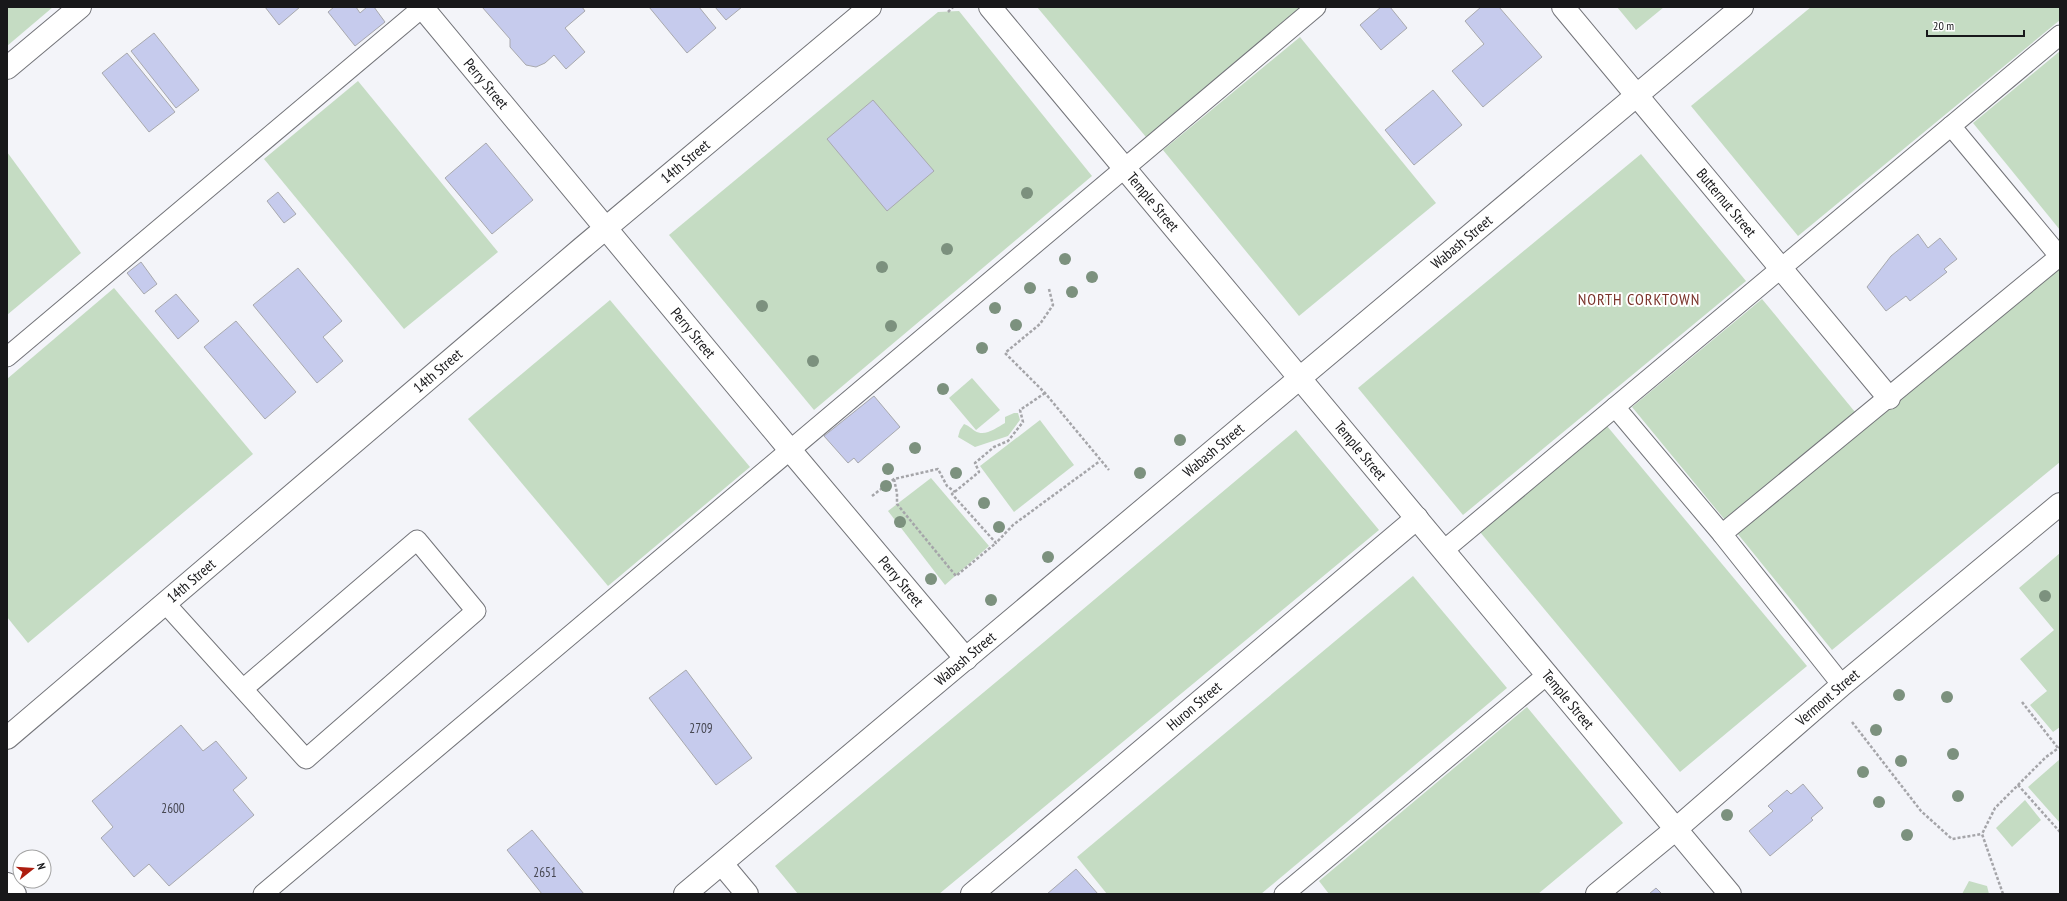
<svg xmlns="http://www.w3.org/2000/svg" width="2067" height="901" font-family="'PT Sans Narrow',sans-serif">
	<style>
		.green { fill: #c5dcc3 }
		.building { fill: #c6cbed; stroke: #a8a9ae }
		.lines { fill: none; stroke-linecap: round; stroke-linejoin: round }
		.lane-casing { stroke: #737479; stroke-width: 21 }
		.street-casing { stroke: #737479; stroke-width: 24 }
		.secondary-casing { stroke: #737479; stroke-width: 24 }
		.path { stroke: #a5a5a9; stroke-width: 2.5; stroke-dasharray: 3 2; stroke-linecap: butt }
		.lane { stroke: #fff; stroke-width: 19 }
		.street { stroke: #fff; stroke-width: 22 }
		.secondary { stroke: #fff; stroke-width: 22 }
		.tree { fill: #7c917e }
		.labels { text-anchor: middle; stroke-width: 4; stroke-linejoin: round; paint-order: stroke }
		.number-label { font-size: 13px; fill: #44454f }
		.street-label { font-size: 15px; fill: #18181a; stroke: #fff }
		.neighbourhood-label { font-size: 16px; letter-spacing: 1px; fill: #7a342a; stroke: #fff }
	</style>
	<rect width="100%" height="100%" fill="#f3f4f9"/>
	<g class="green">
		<polygon points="7,7 53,7 7,46"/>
		<polygon points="1037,7 1301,7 1146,137"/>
		<polygon points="1617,7 1664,7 1636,30"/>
		<polygon points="1811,7 2060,7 2060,20 1798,236 1691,106"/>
		<polygon points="959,11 1092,176 814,410 669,235 938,12"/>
		<polygon points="1300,37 1436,203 1299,316 1163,150"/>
		<polygon points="2060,51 2060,230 1973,123"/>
		<polygon points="358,81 498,252 404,329 264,159"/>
		<polygon points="7,152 81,253 7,315"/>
		<polygon points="1641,154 1746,281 1463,515 1358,388"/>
		<polygon points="2058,267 2060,269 2060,462 1832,650 1737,533"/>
		<polygon points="114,288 253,454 28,643 7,617 7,379"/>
		<polygon points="1762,299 1855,412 1725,520 1632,407"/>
		<polygon points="610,300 750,467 608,586 468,419"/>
		<polygon points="972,378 1000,410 976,430 949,398"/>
		<path d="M1014,413H1018L1020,420L1008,436L975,447L958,437L960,430L964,424C969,426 971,428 975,431C985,437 996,428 1005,423V417Z"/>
		<polygon points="1040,420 1074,465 1014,512 980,466"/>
		<polygon points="1607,426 1807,666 1680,772 1480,532"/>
		<polygon points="1296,430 1379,530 939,894 798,894 775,866 1044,642"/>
		<polygon points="931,478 989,546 945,585 888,511"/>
		<polygon points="2060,553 2060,727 2053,732 2030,705 2047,691 2020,659 2054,630 2019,588"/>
		<polygon points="1413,576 1507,688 1261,894 1107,894 1077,857"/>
		<polygon points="1527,707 1623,823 1538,894 1329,894 1319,881"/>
		<polygon points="2060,759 2060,823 2028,787"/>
		<polygon points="2025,800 2041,820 2012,847 1996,828"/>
		<polygon points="1969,881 1987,886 1989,894 1962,894"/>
	</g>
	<g class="building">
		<polygon points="265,7 300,7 279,25"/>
		<polygon points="334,7 356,7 360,13 367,7 374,7 385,22 355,46 328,12"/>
		<polygon points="482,7 582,7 585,11 565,28 585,52 566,69 554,55 545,63 536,67 526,65 510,47 510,39"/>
		<polygon points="649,7 699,7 716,28 687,53"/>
		<polygon points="715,7 742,7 726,20"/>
		<polygon points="1381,7 1390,7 1407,28 1381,50 1360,25"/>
		<polygon points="1481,7 1499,7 1542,57 1483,107 1452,71 1484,44 1465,21"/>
		<polygon points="154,33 199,90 176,108 131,51"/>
		<polygon points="127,53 175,112 149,132 102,73"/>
		<polygon points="1433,90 1462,125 1414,165 1385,130"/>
		<polygon points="873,100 934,171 887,211 827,139"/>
		<polygon points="486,143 533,200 492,234 445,178"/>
		<polygon points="278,192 296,214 284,223 267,201"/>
		<polygon points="1918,234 1928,248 1940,238 1957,259 1944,269 1947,272 1910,301 1906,296 1886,311 1867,287 1891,256"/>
		<polygon points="141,262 157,284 144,294 127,273"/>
		<polygon points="298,268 342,321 323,337 343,361 317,383 253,305"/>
		<polygon points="176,294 199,321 178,339 155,311"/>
		<polygon points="236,321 296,392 265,419 204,347"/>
		<polygon points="874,396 900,427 858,463 854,458 848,463 824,436"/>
		<polygon points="686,670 752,758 716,785 649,698"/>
		<polygon points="181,725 203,751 216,741 247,778 233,790 254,815 169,886 149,864 134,877 101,838 113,827 92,801"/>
		<polygon points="1803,784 1823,808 1811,818 1813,820 1770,856 1749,831 1773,811 1768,806 1787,790 1791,794"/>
		<polygon points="532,830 584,894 542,894 507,850"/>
		<polygon points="1076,869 1098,894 1047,894"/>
		<polygon points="1656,888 1662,894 1649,894"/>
	</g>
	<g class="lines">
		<g class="lane-casing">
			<g id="lane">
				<polyline points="1951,126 2060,257"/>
				<polyline points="7,357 423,7"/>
				<polyline points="1615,407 1722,534 1842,685"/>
				<polyline points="1722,534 2060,256"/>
				<polyline points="1444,550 2060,35"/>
				<path d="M165,603C212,655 259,707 306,759L476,611L417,540L243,689"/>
				<polyline points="263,894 1316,7"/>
				<polyline points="1284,894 1548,674"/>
			</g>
		</g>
		<g class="street-casing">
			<g id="street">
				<path id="s1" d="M422,7L790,450L966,659"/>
				<path id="s2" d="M990,7L1730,894"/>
				<path id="s3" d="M1563,7L1889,398"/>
				<polyline points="7,68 80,7"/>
				<polyline points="722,864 747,894"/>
				<polyline points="7,884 15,894"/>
				<path id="s4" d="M685,894L1742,7"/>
				<path id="s5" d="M972,894L1417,518"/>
				<path id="s6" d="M1597,894L1676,829L1842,685L2060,504"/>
			</g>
		</g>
		<g class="secondary-casing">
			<g id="secondary">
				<path id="s7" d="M7,738L582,248L870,7"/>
			</g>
		</g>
		<g class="path">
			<polyline points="948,12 953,7"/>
			<polyline points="1049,289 1053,305 1040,324 1005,353 1045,393 1109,470"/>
			<polyline points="1045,393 1020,410 1023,422 1008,441 994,447 975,463 979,472 952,494 996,543 1013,525 1100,461"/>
			<polyline points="894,479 897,493 897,504 956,576 996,543"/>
			<polyline points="872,496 894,479 938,469 947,486 955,492"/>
			<polyline points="2022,702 2058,748"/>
			<polyline points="1852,722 1921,811 1952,839 1982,834"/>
			<polyline points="2018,785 2060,832"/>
			<polyline points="2003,894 1982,834 1995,808 2046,757 2060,747"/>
		</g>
		<use href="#lane" class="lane"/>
		<use href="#street" class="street"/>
		<use href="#secondary" class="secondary"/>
	</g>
	<g class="tree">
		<circle cx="1027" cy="193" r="6"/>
		<circle cx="947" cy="249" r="6"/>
		<circle cx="1065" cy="259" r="6"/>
		<circle cx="882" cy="267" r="6"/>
		<circle cx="1092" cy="277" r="6"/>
		<circle cx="1030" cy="288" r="6"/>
		<circle cx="1072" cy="292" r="6"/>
		<circle cx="762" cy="306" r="6"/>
		<circle cx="995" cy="308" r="6"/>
		<circle cx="1016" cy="325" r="6"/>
		<circle cx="891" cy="326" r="6"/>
		<circle cx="982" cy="348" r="6"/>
		<circle cx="813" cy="361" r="6"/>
		<circle cx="943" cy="389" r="6"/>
		<circle cx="1180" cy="440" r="6"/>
		<circle cx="915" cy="448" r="6"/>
		<circle cx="888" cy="469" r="6"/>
		<circle cx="956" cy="473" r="6"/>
		<circle cx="1140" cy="473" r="6"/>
		<circle cx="886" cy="486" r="6"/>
		<circle cx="984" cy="503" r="6"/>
		<circle cx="900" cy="522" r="6"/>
		<circle cx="999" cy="527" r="6"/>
		<circle cx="1048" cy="557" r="6"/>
		<circle cx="931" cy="579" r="6"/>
		<circle cx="2045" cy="596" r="6"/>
		<circle cx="991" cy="600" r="6"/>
		<circle cx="1899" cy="695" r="6"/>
		<circle cx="1947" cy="697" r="6"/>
		<circle cx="1876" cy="730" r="6"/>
		<circle cx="1953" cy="754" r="6"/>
		<circle cx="1901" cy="761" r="6"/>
		<circle cx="1863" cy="772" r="6"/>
		<circle cx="1958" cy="796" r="6"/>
		<circle cx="1879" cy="802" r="6"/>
		<circle cx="1727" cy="815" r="6"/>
		<circle cx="1907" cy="835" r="6"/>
	</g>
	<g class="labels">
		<g class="number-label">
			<text x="701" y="733">2709</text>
			<text x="173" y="813">2600</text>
			<text x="545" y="877">2651</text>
		</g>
		<g class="street-label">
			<text dy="5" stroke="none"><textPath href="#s1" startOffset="100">Perry Street</textPath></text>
			<text dy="5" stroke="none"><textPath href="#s7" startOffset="890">14th Street</textPath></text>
			<text dy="5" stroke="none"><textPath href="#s2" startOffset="254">Temple Street</textPath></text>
			<text dy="5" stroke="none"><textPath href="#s3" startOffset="255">Butternut Street</textPath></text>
			<text dy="5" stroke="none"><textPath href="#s4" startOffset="1014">Wabash Street</textPath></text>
			<text dy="5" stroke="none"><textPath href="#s1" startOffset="424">Perry Street</textPath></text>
			<text dy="5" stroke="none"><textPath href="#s7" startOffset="566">14th Street</textPath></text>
			<text dy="5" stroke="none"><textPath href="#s2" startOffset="578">Temple Street</textPath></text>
			<text dy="5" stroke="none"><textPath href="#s4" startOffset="690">Wabash Street</textPath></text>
			<text dy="5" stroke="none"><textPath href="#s7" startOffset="242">14th Street</textPath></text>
			<text dy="5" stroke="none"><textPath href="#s1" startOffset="748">Perry Street</textPath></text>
			<text dy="5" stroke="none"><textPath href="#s4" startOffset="366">Wabash Street</textPath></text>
			<text dy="5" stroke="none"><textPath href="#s6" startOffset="303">Vermont Street</textPath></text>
			<text dy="5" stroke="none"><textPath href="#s2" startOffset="902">Temple Street</textPath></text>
			<text dy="5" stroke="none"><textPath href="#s5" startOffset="291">Huron Street</textPath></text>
		</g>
		<g class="neighbourhood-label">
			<text x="1639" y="305">NORTH CORKTOWN</text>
		</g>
	</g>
	<rect width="2067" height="901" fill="none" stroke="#18181a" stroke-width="16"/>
	<g transform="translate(32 869) rotate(73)"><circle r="19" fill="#ffffff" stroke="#a3a3a3"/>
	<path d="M0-3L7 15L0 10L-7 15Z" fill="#ad1d0f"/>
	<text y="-6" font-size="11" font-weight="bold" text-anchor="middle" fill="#18181a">N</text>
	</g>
	<path d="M1927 30v6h97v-6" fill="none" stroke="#18181a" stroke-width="2"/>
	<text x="1933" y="30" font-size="12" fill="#18181a" stroke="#ffffff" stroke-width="3" paint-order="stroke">20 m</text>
</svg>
